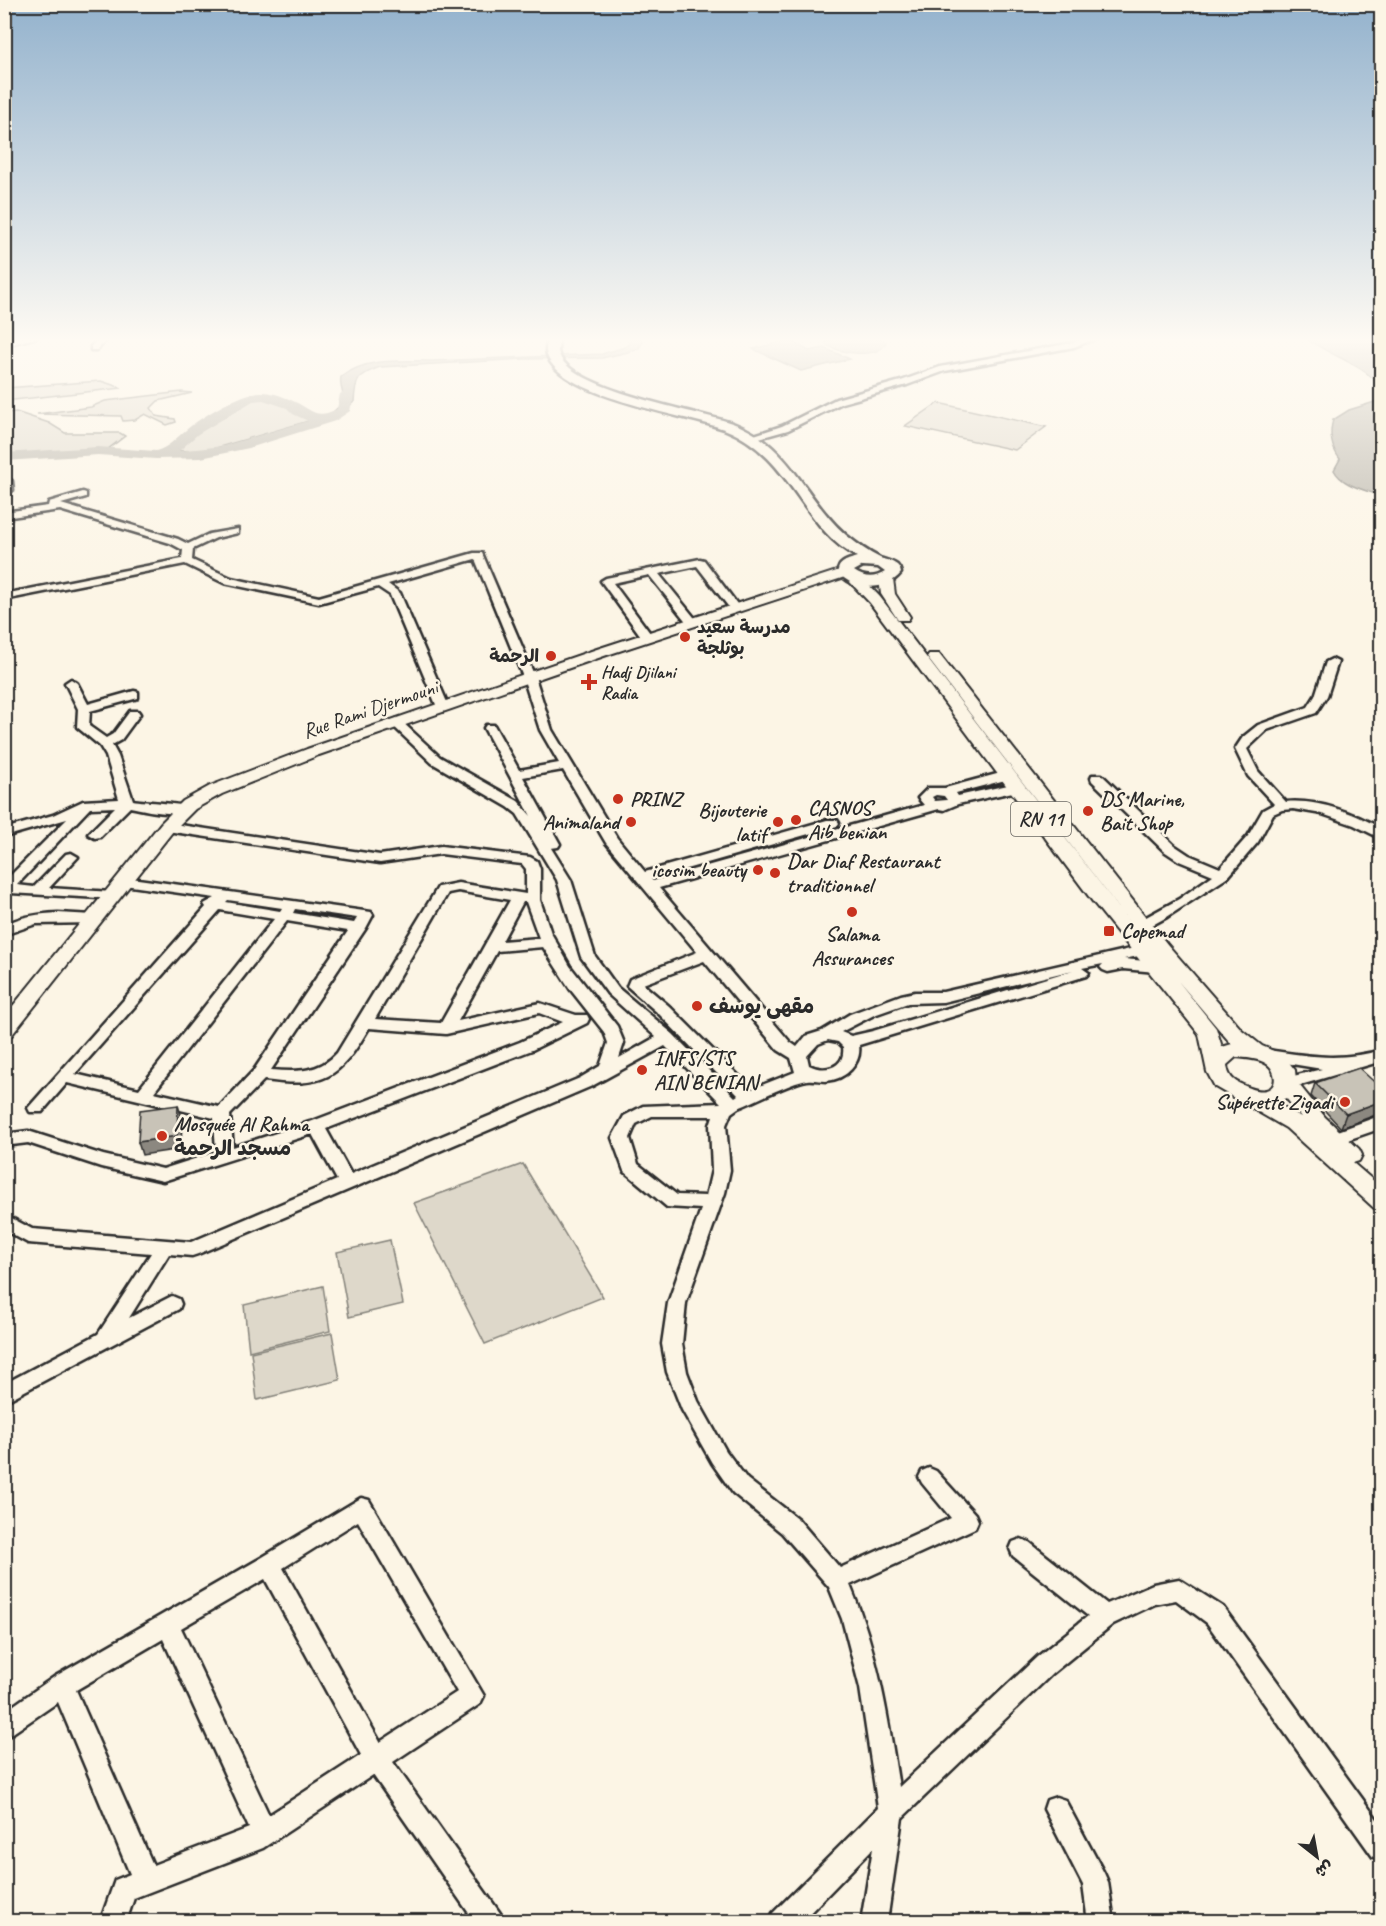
<svg xmlns="http://www.w3.org/2000/svg" width="1386" height="1926" font-family="Caveat,'Playpen Sans Arabic',sans-serif">
	<style>
		.green { fill: #ded8ca; stroke: #84827a; stroke-width: 1.5 }
		.water { fill: #b4b0a5; stroke: #7d7b74; stroke-width: 1.5 }
		.lines { fill: none; stroke-linecap: round; stroke-linejoin: round }
		.river { fill: #b4b0a5; fill-rule: evenodd }
		.minor-casing { stroke: #2b2b2b; stroke-width: 5 }
		.major-casing { stroke: #2b2b2b; stroke-width: 4 }
		.highway-casing { stroke: #2b2b2b; stroke-width: 5 }
		.minor { fill: #fcf5e5; fill-rule: evenodd }
		.major { fill: #fcf5e5; fill-rule: evenodd }
		.highway { fill: #fcf5e5; fill-rule: evenodd }
		.wall { fill: #aca89d; stroke: #2b2b2b; stroke-width: 1.5 }
		.shaded-wall { fill: #8c8880; stroke: #2b2b2b; stroke-width: 1.5 }
		.building { fill: #c8c3b7; stroke: #2b2b2b; stroke-width: 1.5 }
		.poi-dot { fill: #c8321e; stroke: #fcf5e5; stroke-width: 2 }
		.labels { text-anchor: middle; stroke-width: 5; stroke-linejoin: round; paint-order: stroke }
		.far-poi-label { font-size: 18px; font-weight: bold; fill: #2b2b2b; stroke: #fcf5e5; text-anchor: start }
		.shield { fill: #fcf5e5; stroke: #6a6863; stroke-width: 1.5 }
		.shield-label { font-size: 20px; font-weight: bold; fill: #2b2b2b }
		.street-label { font-size: 21px; fill: #2b2b2b; stroke: #fcf5e5 }
		.poi-label { font-size: 21px; font-weight: bold; fill: #2b2b2b; stroke: #fcf5e5; text-anchor: start }
	</style>
	<rect width="100%" height="100%" fill="#fcf5e5"/>
	<filter id="ink" filterUnits="userSpaceOnUse"><feTurbulence type="fractalNoise" baseFrequency=".0167" numOctaves="2"/><feDisplacementMap in="SourceGraphic" scale="12" xChannelSelector="R" yChannelSelector="G"/><feConvolveMatrix kernelMatrix="1 2 1 2 8 2 1 2 1" color-interpolation-filters="sRGB"/></filter>
	<g filter="url(#ink)">
		<g class="green">
			<polygon points="101,381 122,388 5,401 5,388"/>
			<polygon points="182,392 192,393 158,401 151,408 156,416 175,419 176,422 167,425 145,414 135,420 123,421 121,416 37,414 91,407 105,401"/>
			<path d="M261,398C281,403 295,409 312,420L209,450L177,451C186,429 231,411 252,399Z"/>
			<polygon points="938,403 1046,427 1015,450 905,426"/>
			<polygon points="16,412 49,423 65,433 120,433 125,436 108,449 5,455 5,413"/>
			<polygon points="523,1164 603,1297 485,1344 414,1203"/>
			<polygon points="390,1240 403,1304 349,1317 337,1252"/>
			<polygon points="323,1286 330,1331 249,1351 244,1305"/>
			<polygon points="332,1333 340,1380 257,1400 251,1352"/>
		</g>
		<g class="water">
			<path d="M629,337H640L643,342L639,348L628,352L602,358L525,359L380,367C358,375 355,379 354,402L336,417L319,419L333,412L344,402C344,392 339,387 341,377C367,357 401,361 432,361L602,354L625,347L631,342Z"/>
			<path d="M831,337H879L886,342C879,360 840,353 827,345L826,342Z"/>
			<path d="M1304,337H1381V387C1361,362 1329,356 1304,337Z"/>
			<polygon points="789,340 809,351 824,348 850,359 801,371 753,349"/>
			<path d="M1381,400H1382L1381,496C1366,490 1342,486 1334,470L1340,459C1331,448 1329,433 1333,420L1349,410Z"/>
		</g>
		<g class="lines">
			<path class="river" d="M347,390L354,394L350,411L335,421L249,448L201,458L156,459L98,455L4,461V453L98,447L156,451C168,448 176,438 186,430C201,417 240,393 260,392C270,391 286,397 295,402C313,410 315,420 337,409L340,394ZM263,400L287,408L293,414L308,421L223,446L179,451L198,434L253,401Z"/>
			<g class="minor-casing">
				<g id="minor">
					<polygon points="101,337 109,337 97,350 91,350 91,346"/>
					<polygon points="1089,337 1100,337 1074,347 945,371 907,385 842,403 788,430 752,440 748,437 782,426 836,399 901,381 940,367 1072,343"/>
					<polygon points="7,478 12,481 13,490 4,495 4,479"/>
					<path d="M83,492L86,493V497L61,504L178,539L188,544L209,534L238,529V533L216,538L193,549L192,560L231,578L319,597L474,553H482L535,677L552,730L617,838L645,872L827,820H837L839,823L837,826L651,879L653,881L924,805L918,798L928,788H945L1008,771L1013,772L1014,775L1013,778L956,793L958,796L1017,783L1023,787L1022,790L958,804L944,810L939,809L659,888L790,1042L797,1047L806,1036L822,1031L850,1014L901,995L915,992H943L1143,946L1150,951L1148,954L1124,959L1156,962L1164,967L1156,972L1123,969L1108,972L1103,970L1100,967L1103,964L1082,968L1089,973L1086,976L859,1045C862,1064 845,1080 826,1081C820,1081 813,1079 807,1080C787,1084 758,1100 738,1108L731,1113L726,1125L730,1170L725,1193L686,1303L682,1344L687,1372L698,1401L726,1451L747,1479L798,1519L840,1568L951,1518L922,1483L919,1477L922,1471L929,1468L936,1471L975,1514L978,1521L975,1528L850,1585C878,1652 888,1716 899,1787L1037,1657L1088,1616L1013,1556L1010,1549L1013,1542L1021,1539L1029,1542L1107,1604L1153,1584L1179,1579L1223,1607L1382,1826V1860L1373,1857L1207,1623L1176,1600L1155,1604L1113,1624L1053,1673L902,1818L887,1922H861L873,1848L801,1922H769L773,1913L878,1808L860,1688L842,1619L829,1587L782,1533L733,1493L712,1463L682,1410L667,1372L662,1344L668,1303L701,1209L667,1207L624,1171L612,1138L624,1116L643,1106L721,1103L665,1046L592,1086L198,1254L192,1256L169,1254L129,1318L172,1296L179,1299L181,1304L179,1309L4,1402V1384L98,1334L151,1253L28,1243L4,1230V1214L32,1229L191,1242L337,1180L312,1134L163,1181L101,1167L28,1143L4,1146V1134L28,1131L103,1155L163,1169L216,1152L214,1118L67,1083L42,1112H30L28,1108L206,907L204,904L215,898L124,885L119,884L117,881L119,878L124,877L371,912L373,915L366,928L271,1070C296,1072 319,1073 337,1053L438,887L458,883L526,894V869L522,864L441,854L380,863L167,831L162,830L160,827L162,824L167,823L380,855L441,846L530,857L537,861L540,869V900L551,933L570,966L617,1026L624,1043L619,1058L656,1037L608,994L581,957L557,880L517,814L508,807L432,763L390,723L396,719L400,720L440,757L518,801L531,816L484,728L486,725H494L519,770L559,763L540,730L523,677L475,559L388,584L400,593L449,707L443,711L437,707L390,595L378,587L319,603L224,583L185,564L4,600V594L182,559L183,550L170,543L60,510L4,518V512L48,506L49,502ZM563,770L606,843L697,952L630,979L627,986L659,1014L738,1095L735,1097L673,1034L618,988L595,956L571,880L551,848L558,847L560,844L523,777ZM936,795L944,796L947,800L935,801L932,797ZM458,891L510,900L441,1023L375,1019L448,893ZM228,900L282,908L280,911L226,902ZM523,902H526L539,938L502,941ZM295,909L357,918L354,923L293,913ZM220,910L274,919L139,1089L75,1074ZM287,921L348,931L254,1070L219,1107L154,1092ZM543,947L570,989L604,1032L608,1043L600,1066L580,1078L351,1174L326,1129L532,1050L587,1023L589,1019L587,1015H576L540,1003L458,1021L497,951ZM704,961L778,1050L791,1058L795,1072L752,1089L669,1006L643,984ZM1073,970L873,1031L851,1036L841,1032L874,1015L908,1003L943,1002ZM539,1013L563,1022L520,1042L310,1122L233,1147L230,1115L264,1080C324,1088 339,1079 369,1028L446,1034ZM828,1040L838,1042L843,1047C846,1068 824,1073 809,1065L807,1056L818,1044ZM652,1116H713L710,1125L712,1170L706,1196L677,1195L638,1164L630,1138L636,1124Z"/>
					<polygon points="700,559 704,560 740,608 735,611 731,610 697,566 659,574 698,622 692,625 688,624 649,575 613,583 653,637 647,640 643,639 601,581 606,578"/>
					<path d="M1332,659L1338,662L1327,696L1316,713L1267,730L1247,749L1258,771L1286,802C1317,799 1355,813 1382,829V839L1354,825L1322,814L1293,809L1282,810L1273,814L1258,842L1228,877L1167,917L1147,928H1137L1135,925L1137,922L1179,899L1213,875L1179,861L1164,851L1092,781L1091,778L1092,775H1102L1174,845L1189,855L1220,868L1248,836L1263,810L1274,804L1248,776L1235,749L1243,737L1258,725L1308,707L1315,696L1326,662Z"/>
					<path d="M71,679L77,683L88,704L134,691L138,692V698L90,711L89,726L106,738L113,734L130,711H138L140,714L121,740L112,745L118,756L133,800C143,802 188,804 193,808C181,819 145,810 130,807L100,837L95,838L88,834L115,807L90,808L17,885L34,887L66,854L71,853L78,857L49,888L112,892L119,896L117,899L10,893L4,895V882L67,819L4,837V829L53,815L83,801L119,799L106,756L100,746L77,727L78,709L65,683Z"/>
					<path d="M58,913L93,915L100,919L93,923L36,924L4,935V925C21,916 40,914 58,913Z"/>
					<path d="M1267,1050C1310,1056 1338,1062 1382,1050V1061L1287,1089L1281,1087L1279,1083L1281,1079L1322,1069L1261,1059L1259,1055L1261,1051Z"/>
					<polygon points="1382,1115 1382,1128 1333,1145 1327,1143 1324,1139 1327,1135"/>
					<path d="M361,1498L369,1500L484,1696L480,1704L393,1762L500,1913L504,1922H475L373,1775L263,1848L134,1898L126,1922H100L115,1880L130,1874L58,1702L4,1739V1712L54,1677L261,1558ZM358,1521L457,1692L380,1742L283,1568ZM265,1579L361,1755L269,1815L181,1628ZM163,1639L249,1828L153,1865L76,1690Z"/>
					<polygon points="1056,1797 1065,1800 1104,1873 1108,1882 1114,1922 1088,1922 1083,1885 1044,1809 1047,1800"/>
				</g>
			</g>
			<g class="major-casing">
				<g id="major">
					<polygon points="18,337 39,337 4,346 4,340"/>
					<polygon points="846,568 851,569 853,572 851,575 607,655 319,755 222,794 195,809 173,831 11,1036 4,1038 4,1017 161,823 183,801 210,786 307,749 597,649"/>
					<path d="M855,575L860,576L880,597L1138,933L929,660L927,657L929,654H939L1167,944L1242,1030L1262,1046L1283,1055L1295,1070L1296,1081L1325,1117L1359,1149L1362,1155L1359,1161L1353,1163L1382,1188V1210L1374,1208L1286,1128L1215,1087L1207,1072L1199,1034L1093,902L870,603L850,582L848,579L850,576ZM1178,981L1228,1040L1232,1044L1222,1047L1216,1028ZM1236,1057C1246,1058 1258,1058 1267,1064C1276,1070 1279,1087 1266,1090C1258,1092 1250,1088 1243,1085C1233,1081 1228,1076 1227,1065ZM1286,1098L1301,1117L1276,1103Z"/>
					<polygon points="886,575 893,579 895,594 910,617 908,620 898,620 881,594 879,579"/>
				</g>
			</g>
			<g class="highway-casing">
				<path id="highway" d="M548,337H560C559,341 558,347 558,351C565,390 701,411 735,424C792,447 804,498 846,535C857,544 868,552 880,558C886,560 892,561 897,565C900,568 900,569 901,573C886,592 853,591 838,572C838,562 848,560 857,557C801,528 793,456 724,429C687,415 553,396 546,351C546,347 547,341 548,337ZM863,566L878,567L885,572C874,579 864,578 854,571Z"/>
			</g>
			<use href="#minor" class="minor"/>
			<use href="#major" class="major"/>
			<use href="#highway" class="highway"/>
		</g>
		<polygon class="wall" points="1315,1083 1381,1113 1341,1128 1311,1096"/>
		<g class="shaded-wall">
			<polygon points="1382,1101 1381,1113 1341,1128 1346,1114"/>
			<polygon points="178,1105 182,1118 181,1149 142,1155 138,1142"/>
		</g>
		<g class="building">
			<polygon points="1359,1068 1382,1089 1382,1101 1346,1114 1315,1083"/>
			<polygon points="178,1105 177,1136 138,1142 140,1110"/>
		</g>
	</g>
	<linearGradient id="sky" x2="0" y2="1"><stop stop-color="#93b2cd"/><stop offset="0.56" stop-color="#fefaf3"/><stop offset="1" stop-color="#fefaf3" stop-opacity="0"/></linearGradient>
	<rect width="1386" height="607" fill="url(#sky)"/>
	<g class="poi-dot">
		<circle cx="685" cy="637" r="6"/>
		<circle cx="551" cy="656" r="6"/>
		<path d="M586 673h6v6h6v6h-6v6h-6v-6h-6v-6h6z"/>
		<circle cx="618" cy="799" r="6"/>
		<circle cx="1088" cy="811" r="6"/>
		<circle cx="796" cy="820" r="6"/>
		<circle cx="631" cy="822" r="6"/>
		<circle cx="778" cy="822" r="6"/>
		<circle cx="758" cy="870" r="6"/>
		<circle cx="775" cy="873" r="6"/>
		<circle cx="852" cy="912" r="6"/>
		<rect x="1103" y="925" width="12" height="12" rx="3"/>
		<circle cx="697" cy="1006" r="6"/>
		<circle cx="642" cy="1070" r="6"/>
		<circle cx="1345" cy="1102" r="6"/>
		<circle cx="162" cy="1136" r="6"/>
	</g>
	<g class="labels">
		<g class="far-poi-label">
			<text x="697" y="633">مدرسة سعيد<tspan x="697" dy="21">بوثلجة</tspan></text>
			<text x="539" y="662" text-anchor="end">الرحمة</text>
			<text x="601" y="678">Hadj Djilani<tspan x="601" dy="21">Radia</tspan></text>
		</g>
		<rect class="shield" x="1011" y="802" width="60" height="34" rx="4.5"/>
		<g class="shield-label">
			<text x="1041" y="826">RN 11</text>
		</g>
		<g class="street-label">
			<text transform="translate(370 709) rotate(-19)" y="7">Rue Rami Djermouni</text>
		</g>
		<g class="poi-label">
			<text x="630" y="806">PRINZ</text>
			<text x="1100" y="806">DS Marine,<tspan x="1100" dy="24">Bait Shop</tspan></text>
			<text x="808" y="815">CASNOS<tspan x="808" dy="24">Aib benian</tspan></text>
			<text x="766" y="817" text-anchor="end">Bijouterie<tspan x="766" dy="24">latif</tspan></text>
			<text x="619" y="829" text-anchor="end">Animaland</text>
			<text x="787" y="868">Dar Diaf Restaurant<tspan x="787" dy="24">traditionnel</tspan></text>
			<text x="746" y="877" text-anchor="end">icosim beauty</text>
			<text x="1121" y="938">Copemad</text>
			<text x="852" y="941" text-anchor="middle">Salama<tspan x="852" dy="24">Assurances</tspan></text>
			<text x="709" y="1013">مقهى يوسف</text>
			<text x="654" y="1065">INFS/STS<tspan x="654" dy="24">AIN BENIAN</tspan></text>
			<text x="1333" y="1109" text-anchor="end">Supérette Zigadi</text>
			<text x="174" y="1131">Mosquée Al Rahma<tspan x="174" dy="24">مسجد الرحمة</tspan></text>
		</g>
	</g>
	<rect width="1386" height="1926" fill="none" stroke="#fcf5e5" stroke-width="24"/>
	<rect x="12" y="12" width="1362" height="1902" fill="none" stroke="#2b2b2b" stroke-width="2" filter="url(#ink)"/>
	<g transform="translate(1317 1857) rotate(149)" stroke="#fcf5e5" stroke-width="4.5" paint-order="stroke">
	<path d="M0-4.5L10 22L0 15L-10 22Z" fill="#2b2b2b"/>
	<text y="-9" font-size="16" font-weight="bold" text-anchor="middle" fill="#2b2b2b">ش</text>
	</g>
</svg>
